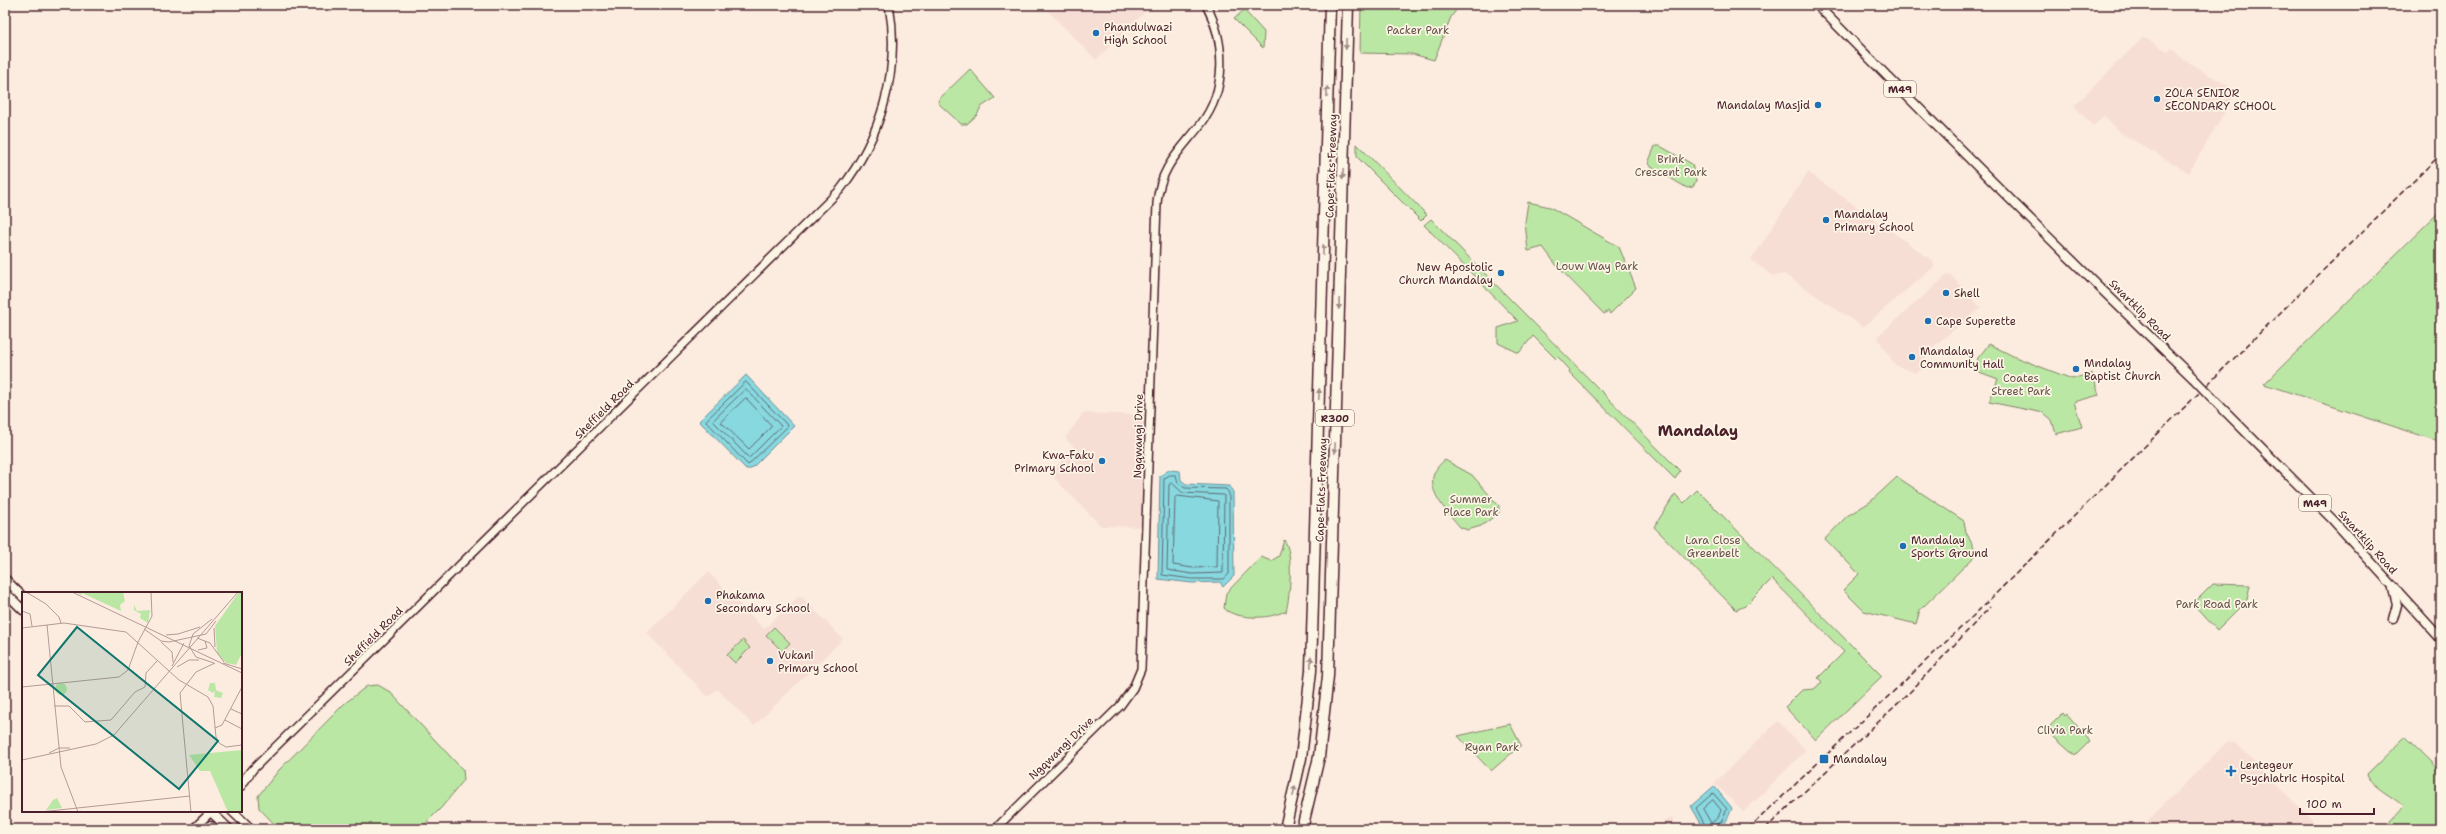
<svg xmlns="http://www.w3.org/2000/svg" width="2446" height="834" font-family="'Shantell Sans',sans-serif">
	<style>
		.built { fill: #f7ded5 }
		.green { fill: #bbe7a4; stroke: #828368 }
		.water { fill: #87d8df; stroke: #6f8e97 }
		.lines { fill: none; stroke-linecap: round; stroke-linejoin: round }
		.shore { stroke: #626973; stroke-width: 1 }
		.tertiary-casing { stroke: #4a1f2b; stroke-width: 10 }
		.secondary-casing { stroke: #4a1f2b; stroke-width: 11 }
		.primary-casing { stroke: #4a1f2b; stroke-width: 11 }
		.motorway-casing { stroke: #4a1f2b; stroke-width: 13 }
		.tertiary { stroke: #fcf5e5; stroke-width: 7 }
		.secondary { stroke: #fcf5e5; stroke-width: 8 }
		.primary { stroke: #fcf5e5; stroke-width: 8 }
		.motorway { stroke: #fcf5e5; stroke-width: 10 }
		.rail { stroke: #4a1f2b; stroke-width: 1.5; stroke-dasharray: 6 3; stroke-linecap: butt }
		.primary-bridge-casing { stroke: #4a1f2b; stroke-width: 11; stroke-linecap: butt }
		.primary-bridge { stroke: #fcf5e5; stroke-width: 8 }
		.oneway { fill: #a38a88 }
		.poi-dot { fill: #1f6fb2; stroke: #fcf5e5; stroke-width: 1.5 }
		.labels { text-anchor: middle; stroke-width: 3.5; stroke-linejoin: round; paint-order: stroke }
		.shield { fill: #fcf5e5; stroke: #7f5f63; stroke-width: 1 }
		.shield-label { font-size: 10px; font-weight: bold; fill: #4a1f2b }
		.poi-label { font-size: 11px; fill: #4a1f2b; stroke: #fcf5e5; text-anchor: start }
		.park-label { font-size: 11px; fill: #665149; stroke: #fcf5e5 }
		.street-label { font-size: 11px; fill: #4a1f2b; stroke: #fcf5e5 }
		.district-label { font-size: 15px; font-weight: bold; fill: #4a1f2b; stroke: #fcf5e5 }
		.inset-road { fill: none; stroke: #b59a97; stroke-width: 1 }
		.view { fill: #0f766e; fill-opacity: 0.15; stroke: #0f766e; stroke-width: 2 }
		.inset-edge { fill: none; stroke: #4a1f2b; stroke-width: 2 }
	</style>
	<rect width="100%" height="100%" fill="#fcecdf"/>
	<filter id="ink" filterUnits="userSpaceOnUse"><feTurbulence type="fractalNoise" baseFrequency=".025" numOctaves="2"/><feDisplacementMap in="SourceGraphic" scale="8" xChannelSelector="R" yChannelSelector="G"/><feConvolveMatrix kernelMatrix="1 2 1 2 8 2 1 2 1" color-interpolation-filters="sRGB"/></filter>
	<g filter="url(#ink)">
		<g class="built">
			<polygon points="1042,5 1152,5 1096,60"/>
			<polygon points="2143,37 2168,51 2172,48 2184,60 2237,91 2189,173 2121,133 2104,116 2093,126 2074,106"/>
			<polygon points="1808,172 1933,261 1934,267 1863,327 1784,274 1773,276 1751,260"/>
			<polygon points="1950,274 1981,308 1927,352 1921,370 1916,373 1895,365 1878,339 1879,335 1947,275"/>
			<polygon points="1083,413 1144,415 1141,525 1139,527 1101,526 1051,475 1051,472 1073,450 1073,446 1065,438"/>
			<polygon points="708,572 764,629 800,595 843,639 754,726 717,689 708,697 647,633"/>
			<polygon points="1778,721 1806,750 1744,812 1714,783"/>
			<polygon points="2227,742 2236,743 2321,829 2139,829"/>
			<polygon points="1672,817 1678,829 1637,829 1661,823"/>
		</g>
		<g class="green">
			<polygon points="1361,5 1460,5 1451,17 1434,60 1412,54 1360,53"/>
			<polygon points="1244,10 1264,32 1263,48 1234,19"/>
			<polygon points="970,69 995,98 981,107 977,115 967,124 961,124 938,103 939,99"/>
			<polygon points="1357,144 1427,215 1421,221 1357,157"/>
			<polygon points="1655,146 1660,146 1692,164 1696,181 1693,187 1687,188 1650,166 1649,161"/>
			<polygon points="1528,202 1550,207 1619,247 1636,288 1610,314 1608,311 1604,314 1557,266 1543,247 1528,251 1525,222"/>
			<polygon points="2441,210 2441,442 2264,384"/>
			<polygon points="1431,219 1680,471 1675,479 1569,372 1570,370 1558,357 1556,359 1533,336 1519,353 1498,343 1498,328 1518,321 1424,225"/>
			<polygon points="1989,344 2015,357 2072,379 2092,373 2099,395 2074,402 2082,427 2056,434 2052,420 2044,413 1989,402 1998,379 1974,370 1978,358"/>
			<path d="M1445,460L1472,475L1499,506V513L1481,526L1467,530L1460,527C1445,509 1416,482 1445,460Z"/>
			<polygon points="1897,477 1964,521 1966,532 1977,554 1920,610 1916,624 1864,611 1843,590 1859,574 1825,539 1847,516 1870,502"/>
			<polygon points="1697,490 1882,676 1816,740 1785,707 1802,690 1814,689 1822,682 1818,678 1844,652 1772,579 1745,606 1736,610 1654,527 1675,494 1684,503"/>
			<path d="M1284,540C1294,552 1290,596 1286,612C1281,612 1279,614 1274,615C1262,619 1232,618 1224,608L1226,593L1261,557L1271,561L1279,556Z"/>
			<polygon points="2213,584 2250,585 2247,600 2217,630 2193,604"/>
			<polygon points="774,627 790,643 782,651 766,635"/>
			<polygon points="743,640 750,648 735,663 727,655"/>
			<polygon points="378,685 390,692 463,770 464,780 441,808 420,829 279,829 259,808 258,796 279,770 344,704 367,686"/>
			<polygon points="2063,713 2065,716 2067,714 2090,741 2075,756 2046,730"/>
			<polygon points="1510,724 1521,745 1491,771 1458,736"/>
			<path d="M2405,737L2441,772V821L2439,829H2384L2404,807C2396,798 2368,785 2367,774Z"/>
		</g>
		<g class="water">
			<polygon points="746,375 794,426 751,469 746,469 699,421"/>
			<polygon points="1169,470 1180,471 1181,480 1186,484 1229,486 1233,492 1234,576 1223,587 1220,582 1192,583 1158,579 1160,476"/>
			<path d="M1714,786L1732,808C1725,826 1724,829 1704,829L1691,806Z"/>
		</g>
		<g class="lines">
			<g class="shore">
				<polygon points="746,382 788,426 748,465 706,421"/>
				<polygon points="746,389 781,426 749,458 713,421"/>
				<polygon points="746,398 772,426 749,449 721,422"/>
				<polygon points="1170,475 1176,475 1178,483 1185,488 1226,489 1229,493 1229,574 1224,579 1192,579 1162,575 1164,479"/>
				<polygon points="1172,483 1183,493 1224,495 1223,573 1192,574 1167,570 1169,485"/>
				<polygon points="1177,496 1218,501 1217,567 1193,568 1173,565 1175,498"/>
				<polygon points="1713,800 1721,810 1718,818 1711,823 1703,809"/>
				<polyline points="1707,829 1696,808 1713,793 1727,809 1722,821 1717,825 1716,829"/>
			</g>
			<g class="tertiary-casing">
				<g id="tertiary">
					<path d="M247,775L840,190C881,138 901,70 889,5"/>
					<polyline points="193,829 212,811"/>
					<path d="M995,829L1120,706L1133,688L1141,669L1157,203C1160,167 1180,151 1201,124C1227,90 1226,42 1206,5"/>
				</g>
			</g>
			<g class="secondary-casing">
				<g id="secondary">
					<polyline points="5,579 23,597"/>
					<polyline points="5,592 23,610"/>
					<polyline points="241,786 251,771"/>
					<polyline points="210,811 229,829"/>
					<polyline points="232,811 251,829"/>
					<polyline points="198,829 210,826 220,829"/>
				</g>
			</g>
			<g class="primary-casing">
				<g id="primary">
					<path d="M1817,5C1941,131 2066,256 2193,378"/>
					<polyline points="2219,405 2333,520 2441,639"/>
					<polyline points="2393,619 2397,605 2393,589"/>
				</g>
			</g>
			<g class="motorway-casing">
				<g id="motorway">
					<polyline points="1285,829 1301,758 1311,671 1330,5"/>
					<polyline points="1302,829 1319,757 1328,676 1348,5"/>
				</g>
			</g>
			<use href="#tertiary" class="tertiary"/>
			<use href="#secondary" class="secondary"/>
			<use href="#primary" class="primary"/>
			<use href="#motorway" class="motorway"/>
			<g class="rail">
				<polyline points="1748,829 1968,621 2441,154"/>
				<polyline points="1765,829 1910,692 1990,607"/>
			</g>
			<g class="primary-bridge-casing">
				<polyline id="primary-bridge" points="2193,378 2219,405"/>
			</g>
			<use href="#primary-bridge" class="primary-bridge"/>
		</g>
		<defs><path id="oneway-solid" d="M-6-.8H1V-3.2L6.5 0L1 3.2V.8H-6Z"/></defs>
		<g class="oneway">
			<use href="#oneway-solid" transform="translate(1346 44) rotate(92)"/>
			<use href="#oneway-solid" transform="translate(1327 92) rotate(-88)"/>
			<use href="#oneway-solid" transform="translate(1343 174) rotate(92)"/>
			<use href="#oneway-solid" transform="translate(1323 250) rotate(-88)"/>
			<use href="#oneway-solid" transform="translate(1339 304) rotate(92)"/>
			<use href="#oneway-solid" transform="translate(1319 394) rotate(-88)"/>
			<use href="#oneway-solid" transform="translate(1335 448) rotate(92)"/>
			<use href="#oneway-solid" transform="translate(1311 662) rotate(-88)"/>
			<use href="#oneway-solid" transform="translate(1294 791) rotate(-78)"/>
		</g>
	</g>
	<g class="poi-dot">
		<circle cx="1096" cy="33" r="4"/>
		<circle cx="2157" cy="99" r="4"/>
		<circle cx="1818" cy="105" r="4"/>
		<circle cx="1826" cy="220" r="4"/>
		<circle cx="1501" cy="273" r="4"/>
		<circle cx="1946" cy="293" r="4"/>
		<circle cx="1928" cy="321" r="4"/>
		<circle cx="1912" cy="357" r="4"/>
		<circle cx="2076" cy="369" r="4"/>
		<circle cx="1102" cy="461" r="4"/>
		<circle cx="1903" cy="546" r="4"/>
		<circle cx="708" cy="601" r="4"/>
		<circle cx="770" cy="661" r="4"/>
		<rect x="1819" y="754" width="10" height="10" rx="2"/>
		<path d="M2229 765h4v4h4v4h-4v4h-4v-4h-4v-4h4z"/>
	</g>
	<g class="labels">
		<g class="shield">
			<rect x="1884" y="81" width="32" height="16" rx="3"/>
			<rect x="1316" y="410" width="38" height="16" rx="3"/>
			<rect x="2299" y="495" width="32" height="16" rx="3"/>
		</g>
		<g class="shield-label">
			<text x="1900" y="93">M49</text>
			<text x="1335" y="422">R300</text>
			<text x="2315" y="507">M49</text>
		</g>
		<g class="poi-label">
			<text x="1104" y="31">Phandulwazi<tspan x="1104" dy="13">High School</tspan></text>
			<text x="2165" y="97">ZOLA SENIOR<tspan x="2165" dy="13">SECONDARY SCHOOL</tspan></text>
			<text x="1810" y="109" text-anchor="end">Mandalay Masjid</text>
			<text x="1834" y="218">Mandalay<tspan x="1834" dy="13">Primary School</tspan></text>
			<text x="1493" y="271" text-anchor="end">New Apostolic<tspan x="1493" dy="13">Church Mandalay</tspan></text>
			<text x="1954" y="297">Shell</text>
			<text x="1936" y="325">Cape Superette</text>
			<text x="1920" y="355">Mandalay<tspan x="1920" dy="13">Community Hall</tspan></text>
			<text x="2084" y="367">Mndalay<tspan x="2084" dy="13">Baptist Church</tspan></text>
			<text x="1094" y="459" text-anchor="end">Kwa-Faku<tspan x="1094" dy="13">Primary School</tspan></text>
			<text x="1911" y="544">Mandalay<tspan x="1911" dy="13">Sports Ground</tspan></text>
			<text x="716" y="599">Phakama<tspan x="716" dy="13">Secondary School</tspan></text>
			<text x="778" y="659">Vukani<tspan x="778" dy="13">Primary School</tspan></text>
			<text x="1833" y="763">Mandalay</text>
			<text x="2240" y="769">Lentegeur<tspan x="2240" dy="13">Psychiatric Hospital</tspan></text>
		</g>
		<g class="park-label">
			<text x="1418" y="34">Packer Park</text>
			<text x="1671" y="163">Brink<tspan x="1671" dy="13">Crescent Park</tspan></text>
			<text x="1597" y="270">Louw Way Park</text>
			<text x="2021" y="382">Coates<tspan x="2021" dy="13">Street Park</tspan></text>
			<text x="1471" y="503">Summer<tspan x="1471" dy="13">Place Park</tspan></text>
			<text x="1713" y="544">Lara Close<tspan x="1713" dy="13">Greenbelt</tspan></text>
			<text x="2217" y="608">Park Road Park</text>
			<text x="2065" y="734">Clivia Park</text>
			<text x="1492" y="751">Ryan Park</text>
		</g>
		<g class="street-label">
			<text transform="translate(1331 166) rotate(-88)" y="4">Cape Flats Freeway</text>
			<text transform="translate(2140 310) rotate(45)" y="4">Swartklip Road</text>
			<text transform="translate(604 409) rotate(-45)" y="4">Sheffield Road</text>
			<text transform="translate(1138 436) rotate(-89)" y="4">Ngqwangi Drive</text>
			<text transform="translate(1321 490) rotate(-88)" y="4">Cape Flats Freeway</text>
			<text transform="translate(2368 542) rotate(48)" y="4">Swartklip Road</text>
			<text transform="translate(373 636) rotate(-45)" y="4">Sheffield Road</text>
			<text transform="translate(1061 748) rotate(-44)" y="4">Ngqwangi Drive</text>
		</g>
		<g class="district-label">
			<text x="1698" y="436">Mandalay</text>
		</g>
	</g>
	<g transform="translate(22 592)">
		<rect width="220" height="220" fill="#fcecdf"/>
		<path d="M53,0H101L103,9L98,13L99,19L60,1L59,3ZM217,0H220V61L214,73L204,71L195,61L193,34ZM112,13L115,19L128,18L126,31L118,26L119,22L112,18ZM33 97a6 6 0 1 1 12 0a6 6 0 1 1-12 0ZM188,91H193L194,98L201,101L199,106L192,105L193,99L191,101L186,98ZM220,158V220H206L188,179H178L167,163ZM35,206L40,216L24,218L31,208Z" fill="#bbe7a4"/>
		<path class="inset-road" d="M4,0L24,12L37,25L39,31M50,0L220,81M0,19L8,22L10,34M190,27L171,42L167,54L174,65L192,71M25,33L39,175L56,220M0,36L42,31L104,40L157,88L186,105L191,114L194,145L197,151L204,155L220,153M192,36L193,55M122,37L139,49L147,50L184,42L194,29M144,43L156,42L178,35M175,46L188,51L202,70M116,50L130,24L129,0M139,50L150,60L151,70M176,58L185,56L183,49M201,71L220,77M150,74L162,51M155,75L167,68H177M0,95L97,85L106,78L116,50M32,114H47L63,130L89,128L113,100L123,95L124,81L135,69M209,117L220,122M203,128L220,137M193,136L200,133L220,95M27,161L37,156H48M0,168L74,152L92,143L216,0M18,220L168,204M169,220L158,101L174,80L193,71"/>
		<path class="view" d="M55,35L196,149L157,197L16,83Z"/>
		<rect width="220" height="220" class="inset-edge"/>
	</g>
	<rect width="2446" height="834" fill="none" stroke="#fcf5e5" stroke-width="20"/>
	<rect x="10" y="10" width="2426" height="814" fill="none" stroke="#4a1f2b" stroke-width="1.5" filter="url(#ink)"/>
	<path d="M2300 808v6h74v-6" fill="none" stroke="#4a1f2b" stroke-width="2"/>
	<text x="2306" y="808" font-size="12" fill="#4a1f2b" stroke="#fcf5e5" stroke-width="3" paint-order="stroke">100 m</text>
</svg>
